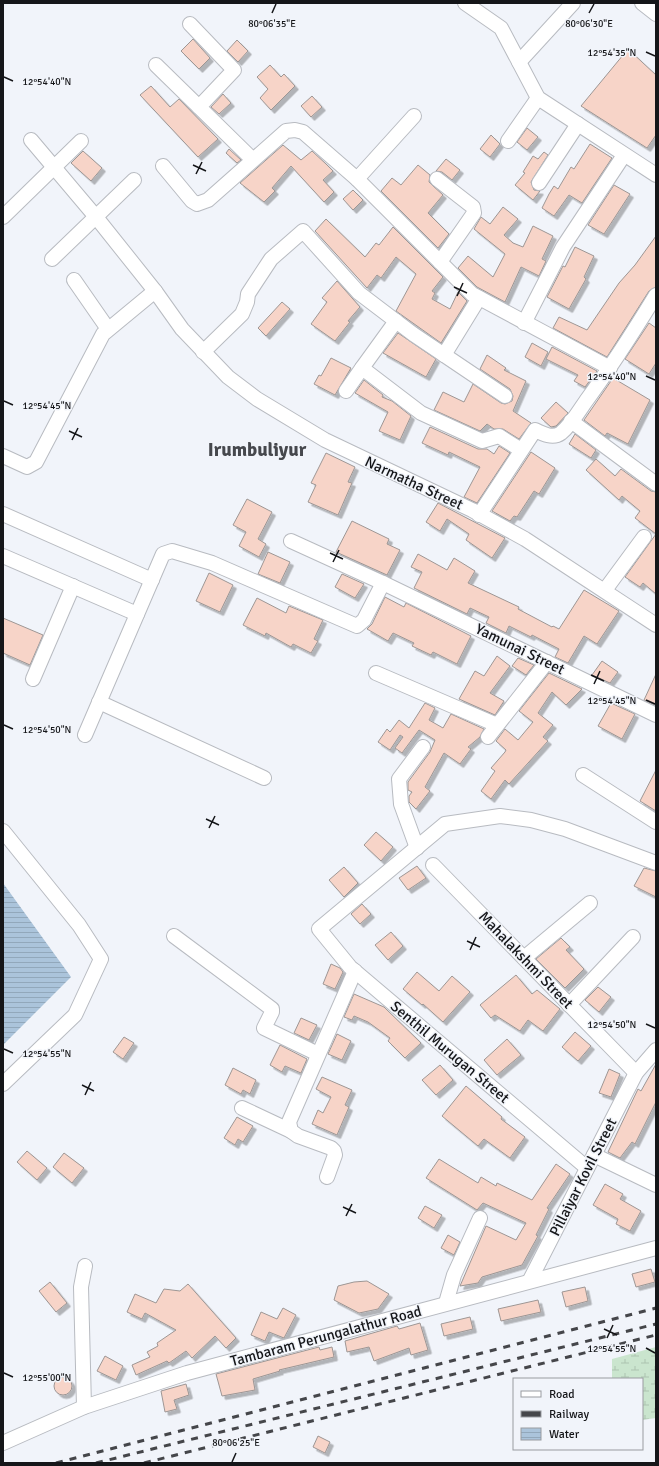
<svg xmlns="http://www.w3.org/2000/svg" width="659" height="1466" font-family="Signika,sans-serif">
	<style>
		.wetland { fill: url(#wetland-marsh) }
		.water { fill: url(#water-rules) }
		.building { fill: #f7d4c8; stroke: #9d9694; filter: url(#shadow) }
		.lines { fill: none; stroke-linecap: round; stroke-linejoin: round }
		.minor-casing { stroke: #b8bbc1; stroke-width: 16 }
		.minor { stroke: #fff; stroke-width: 14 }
		.rail { stroke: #45464a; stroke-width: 3; stroke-dasharray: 7 7; stroke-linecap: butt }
		.ticks { fill: none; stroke: #151619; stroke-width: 1.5 }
		.labels { text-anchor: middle; stroke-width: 3; stroke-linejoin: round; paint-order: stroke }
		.street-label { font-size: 15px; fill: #151619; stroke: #f1f4fa }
		.district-label { font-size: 19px; font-weight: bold; fill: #46484d; stroke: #f1f4fa }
		.ticks-label { font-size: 10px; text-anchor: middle; fill: #151619; stroke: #f1f4fa; stroke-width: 3; stroke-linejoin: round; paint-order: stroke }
	</style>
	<defs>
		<pattern id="wetland-marsh" width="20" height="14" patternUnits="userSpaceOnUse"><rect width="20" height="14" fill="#cae5ce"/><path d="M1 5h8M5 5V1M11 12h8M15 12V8" fill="none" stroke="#adc4b0"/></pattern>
		<pattern id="water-rules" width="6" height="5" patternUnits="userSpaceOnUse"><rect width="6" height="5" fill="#abc4db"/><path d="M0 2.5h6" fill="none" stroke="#92a8bb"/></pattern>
		<filter id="shadow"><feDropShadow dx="3.5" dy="3.5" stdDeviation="0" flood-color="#0004"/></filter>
	</defs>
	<rect width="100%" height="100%" fill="#f1f4fa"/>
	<polygon class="wetland" points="656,1347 656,1418 642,1420 642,1379 612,1379 612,1359"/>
	<polygon class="water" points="3,883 71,977 3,1045"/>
	<g class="building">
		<polygon points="193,39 210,58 199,69 181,51"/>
		<polygon points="237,40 248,51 238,62 227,51"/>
		<polygon points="628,49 656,75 656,135 647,148 581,106"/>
		<polygon points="270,65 281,77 284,74 295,86 271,110 260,98 268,89 257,77"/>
		<polygon points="151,86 170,107 179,99 218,139 198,157 140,95"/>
		<polygon points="223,94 231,103 219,114 211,107"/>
		<polygon points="312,96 322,107 311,117 301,106"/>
		<polygon points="527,128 538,137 527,150 517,142"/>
		<polygon points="491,135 500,144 490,157 480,149"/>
		<polygon points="590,144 612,158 582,203 569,195 554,216 542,208 549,194 554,186 558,189 571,167 574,169"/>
		<polygon points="283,145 301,160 312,151 326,164 333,171 323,180 334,192 324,202 291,166 272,188 275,191 264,202 240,183"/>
		<polygon points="229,149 241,160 237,163 226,153"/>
		<polygon points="83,151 102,168 91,181 71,163"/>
		<polygon points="544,152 548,155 531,182 534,190 540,191 533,200 515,185 525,173 523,172 533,156 538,159"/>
		<polygon points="446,159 460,170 452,180 442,172 436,171"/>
		<polygon points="418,165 430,175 429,182 432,185 443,195 428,213 449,234 438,248 381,191 392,178 401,185"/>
		<polygon points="614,185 630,194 604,234 588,225"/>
		<polygon points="353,190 363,200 353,210 343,199"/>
		<polygon points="503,207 518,219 504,235 513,243 523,247 533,226 553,236 542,259 546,261 539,276 521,267 505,302 477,287 458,268 468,256 493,277 505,254 474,229 481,217 490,224"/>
		<polygon points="326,219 365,257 376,243 379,245 393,227 443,277 432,291 435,293 432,299 450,309 458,292 467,301 441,343 396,311 416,274 396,257 381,278 377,275 367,288 315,231"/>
		<polygon points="656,236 656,287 649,291 607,357 553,328 559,317 587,330 619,283 635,265"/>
		<polygon points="575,247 594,256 584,277 586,279 569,309 547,297 563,266 565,267"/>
		<polygon points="337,281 360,307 348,321 350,322 335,341 311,324 327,302 322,298"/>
		<polygon points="282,302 290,309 266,336 258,328"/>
		<polygon points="649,323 656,328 656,363 649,374 625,359"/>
		<polygon points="398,333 436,359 426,377 383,353"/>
		<polygon points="532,343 548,352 541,366 525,357"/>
		<polygon points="552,347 597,371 585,387 574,381 578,375 546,359"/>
		<polygon points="487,355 506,368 504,370 526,381 513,411 531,423 519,439 503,429 494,429 487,424 480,431 434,410 443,392 464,402 473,384 501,403 505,404 512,401 513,396 510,389 480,369"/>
		<polygon points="331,358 351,368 335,395 314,384 319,375 321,376"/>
		<polygon points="613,378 650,400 628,444 607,433 605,436 584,420"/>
		<polygon points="364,380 383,395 382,397 392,401 411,416 400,440 379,431 388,412 355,393"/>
		<polygon points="556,402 568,413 556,426 551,427 541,418"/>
		<polygon points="430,427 478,449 487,449 494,454 499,446 510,453 477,503 464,497 480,467 449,452 448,455 422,443"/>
		<polygon points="575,434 596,450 591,458 569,444"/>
		<polygon points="531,452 555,468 539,494 534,491 517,517 514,516 510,521 492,511"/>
		<polygon points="326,453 355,467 348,482 352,483 338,515 308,502 316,485 311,483"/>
		<polygon points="596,459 615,476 621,469 651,491 656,492 656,594 643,583 640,587 625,577 656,534 635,518 640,511 622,496 619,500 586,470"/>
		<polygon points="247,499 272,512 258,539 266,544 259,557 239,546 246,532 233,525"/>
		<polygon points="438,503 505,538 492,558 466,540 469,534 447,519 440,531 426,522"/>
		<polygon points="352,521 389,539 387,544 400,550 387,575 336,552"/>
		<polygon points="268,552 290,562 280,583 258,574"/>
		<polygon points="418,554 447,570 454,558 475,571 468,583 519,607 518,609 552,627 553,626 559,629 584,590 619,611 597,644 584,636 568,663 555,657 559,649 532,635 531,637 509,626 506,633 486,623 489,617 470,608 467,614 414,588 422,572 411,567"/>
		<polygon points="209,573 233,585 220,612 196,601"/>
		<polygon points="342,574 364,584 355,598 335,587"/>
		<polygon points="385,597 404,607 406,603 471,636 457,664 433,652 431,655 412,646 414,643 393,633 388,641 367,629 372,624"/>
		<polygon points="257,598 286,613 289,606 323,620 314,639 318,641 311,653 293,644 291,647 266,633 265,636 243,625"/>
		<polygon points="3,618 43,635 30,665 3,653"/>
		<polygon points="497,656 510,666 490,693 504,701 495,715 459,699 475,671 484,676"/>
		<polygon points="518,658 534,665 526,675 512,666"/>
		<polygon points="602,661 618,672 610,683 592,675"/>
		<polygon points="549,673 582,689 566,705 552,692 538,713 553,725 543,737 548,741 509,784 505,780 491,799 481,791 495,771 491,768 505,752 506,750 496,741 505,729 518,740 533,722 519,711"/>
		<polygon points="656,674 656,703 655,705 644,700"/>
		<polygon points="425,703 435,708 429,720 443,728 451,714 484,729 480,737 468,747 471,749 460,764 444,753 425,787 430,791 416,809 409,802 409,796 412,792 408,790 408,782 430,752 435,740 419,730 402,753 395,748 403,737 400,735 390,750 378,742 387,729 390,732 399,720 409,728"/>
		<polygon points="611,703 635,714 622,739 598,726"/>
		<polygon points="656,770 656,811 640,801"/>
		<polygon points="376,832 393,847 381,861 364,845"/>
		<polygon points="417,866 426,878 408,890 399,878"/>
		<polygon points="344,867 358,883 344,897 329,880"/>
		<polygon points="644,868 656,871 656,897 634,886"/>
		<polygon points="362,904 371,914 360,924 351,914"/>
		<polygon points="391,932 403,946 388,960 375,945"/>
		<polygon points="561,938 570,947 566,950 584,969 565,988 536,959"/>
		<polygon points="331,964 340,968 343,972 335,989 323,984"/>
		<polygon points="417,972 439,991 452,976 470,992 443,1022 423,1004 422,1005 403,989"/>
		<polygon points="516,975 532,994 537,990 560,1009 543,1031 528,1020 520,1031 495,1015 491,1018 480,1005"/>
		<polygon points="598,987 611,997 599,1012 585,1000"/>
		<polygon points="354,994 384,1007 421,1043 405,1058 388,1041 390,1038 368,1022 354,1016 352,1020 344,1017"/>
		<polygon points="301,1018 317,1025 309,1040 294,1033"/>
		<polygon points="575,1032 591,1046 578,1061 562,1047"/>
		<polygon points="337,1034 351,1041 342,1060 328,1054"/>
		<polygon points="124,1037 134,1043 123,1059 113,1052"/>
		<polygon points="507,1039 521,1055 497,1075 484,1060"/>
		<polygon points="280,1045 307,1059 301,1073 285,1066 282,1072 270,1065"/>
		<polygon points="656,1064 656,1102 635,1144 632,1142 620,1158 608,1152 638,1089 641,1091"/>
		<polygon points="440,1065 453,1080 436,1095 422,1080"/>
		<polygon points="233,1068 256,1080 250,1094 243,1090 241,1094 225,1085"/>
		<polygon points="609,1069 620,1074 611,1097 599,1093"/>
		<polygon points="322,1077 352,1090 345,1105 349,1107 337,1135 312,1124 318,1110 323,1113 331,1097 316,1089"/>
		<polygon points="466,1086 502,1117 501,1119 525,1137 510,1158 484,1139 478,1146 442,1116"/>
		<polygon points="237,1117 253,1126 243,1142 238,1139 235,1145 224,1138"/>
		<polygon points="27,1151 47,1168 37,1180 17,1162"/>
		<polygon points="64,1153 84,1168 72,1183 53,1167"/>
		<polygon points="439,1159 478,1183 481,1177 496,1186 497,1183 532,1200 556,1164 570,1174 547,1208 549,1209 536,1235 538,1236 522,1265 482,1277 478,1283 460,1286 486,1226 516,1240 526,1223 483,1203 477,1210 426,1178"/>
		<polygon points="605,1184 623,1194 620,1199 641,1211 630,1231 616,1224 618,1219 593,1205"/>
		<polygon points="425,1206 442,1215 434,1228 418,1218"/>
		<polygon points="448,1235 460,1242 454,1255 441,1248"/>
		<polygon points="651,1269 655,1282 636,1287 632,1274"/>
		<polygon points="367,1281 389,1294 378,1309 359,1313 334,1300 338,1286 354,1282"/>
		<polygon points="50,1282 67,1303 56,1312 39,1291"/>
		<polygon points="188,1284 236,1338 226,1348 215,1336 192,1358 186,1351 169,1363 167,1361 136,1375 132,1365 150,1357 147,1352 158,1346 157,1343 176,1330 145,1313 142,1319 127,1312 135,1294 156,1303 164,1289 180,1291"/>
		<polygon points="585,1287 588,1301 566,1307 562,1292"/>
		<polygon points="538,1300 541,1312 501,1321 498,1309"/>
		<polygon points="283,1308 296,1315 284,1338 269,1332 265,1341 251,1335 261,1312 277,1319"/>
		<polygon points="470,1317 473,1329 444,1336 441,1324"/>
		<polygon points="420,1323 428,1350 411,1355 409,1348 374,1361 369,1347 347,1352 345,1341 397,1326 399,1329"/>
		<polygon points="319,1347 320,1350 332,1347 334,1357 279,1370 280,1371 253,1379 255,1390 222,1396 216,1374"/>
		<polygon points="105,1356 123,1366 116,1380 97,1371"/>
		<circle cx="63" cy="1386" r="9"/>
		<polygon points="186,1384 189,1395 174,1400 177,1409 165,1412 161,1391"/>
		<polygon points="318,1436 330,1442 325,1453 313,1447"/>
	</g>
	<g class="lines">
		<g class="minor-casing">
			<g id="minor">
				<polyline points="465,3 501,28 538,98 656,175"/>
				<polyline points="642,3 656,14"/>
				<polyline points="190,24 234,70 199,107 252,159"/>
				<polyline points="519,62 573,3"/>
				<polyline points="156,65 199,107"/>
				<polyline points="31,140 96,217 155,291 182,329 228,377 257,399 325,440 472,510 525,539 656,625"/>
				<polyline points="508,141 538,98"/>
				<polyline points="163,166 192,201 197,204 208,200 286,131 295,130 303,132 357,179 472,294 610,368"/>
				<polyline points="357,179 414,116"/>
				<polyline points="437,179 473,207 474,213 440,262"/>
				<polyline points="539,183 578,124"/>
				<polyline points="3,217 81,141"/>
				<polyline points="52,259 134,180"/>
				<polyline points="74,280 108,329"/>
				<polyline points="524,323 563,247 624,155"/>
				<polyline points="203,352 242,314 247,302 248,294 271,259 303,231 359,293 413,334 505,396"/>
				<polyline points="444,355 479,298"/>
				<polyline points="362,368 396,321"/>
				<polyline points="346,391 362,368 421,413 482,441 499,436 521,450"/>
				<polyline points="571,421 656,484"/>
				<polyline points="3,456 27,467 36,462 103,334 155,291"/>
				<polyline points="3,514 152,580"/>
				<path d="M479,515L535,430C543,434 553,439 561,433C571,425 579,411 586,401C611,367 634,331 656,295"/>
				<polyline points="291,541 383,583 656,715"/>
				<polyline points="3,556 137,614"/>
				<polyline points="605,590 644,537"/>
				<polyline points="376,673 497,725"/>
				<polyline points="33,679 73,586"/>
				<polyline points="99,702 264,778"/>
				<polyline points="85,735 163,554 172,551 212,563 357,626 364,620 383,583"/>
				<polyline points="488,737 547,662"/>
				<polyline points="583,775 656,822"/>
				<polyline points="3,831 79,925 101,959 75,1015 3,1084"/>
				<polyline points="417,848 401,804 399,779 423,747"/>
				<polyline points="433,865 636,1073"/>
				<polyline points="174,936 272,1009 272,1012 264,1028 318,1054"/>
				<polyline points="524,958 590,903"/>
				<polyline points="569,1005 633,937"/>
				<polyline points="242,1108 291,1131"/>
				<polyline points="594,1155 656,1185"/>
				<polyline points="587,1168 350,967 319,929 445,824 500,816 531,820 565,829 656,863"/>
				<polyline points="327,1177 335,1155 334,1151 331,1148 298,1136 291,1131 289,1122 355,971"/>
				<polyline points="530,1280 636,1073 656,1050"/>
				<polyline points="446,1303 454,1275 480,1218"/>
				<polyline points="84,1407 81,1287 85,1266"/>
				<polyline points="3,1443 84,1407 187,1373 656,1248"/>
			</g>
		</g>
		<use href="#minor" class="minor"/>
		<g class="rail">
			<polyline points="56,1463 656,1308"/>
			<polyline points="96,1463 656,1324"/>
			<polyline points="144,1463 656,1335"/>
		</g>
	</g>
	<path class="ticks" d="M272,13L276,4M589,13L594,4M646,52L655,56M4,77L13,81M193,165L206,171M196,174L202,162M454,287L467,293M457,296L463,283M646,376L655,380M4,401L13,405M69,431L82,437M72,440L78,428M330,553L343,559M333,562L339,550M591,675L604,681M594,684L600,671M646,700L655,704M4,725L13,729M206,819L219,825M209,828L215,816M467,941L480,947M470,950L476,937M646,1024L655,1028M4,1049L13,1053M82,1085L94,1091M85,1095L91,1082M343,1207L356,1213M346,1216L352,1204M604,1329L617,1335M607,1338L613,1325M646,1348L655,1353M4,1373L13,1377M232,1462L236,1453"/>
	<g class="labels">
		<g class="street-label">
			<text transform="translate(414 483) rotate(25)" y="5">Narmatha Street</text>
			<text transform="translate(520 649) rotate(26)" y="5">Yamunai Street</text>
			<text transform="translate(526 960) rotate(46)" y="5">Mahalakshmi Street</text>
			<text transform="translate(450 1052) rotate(40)" y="5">Senthil Murugan Street</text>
			<text transform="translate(583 1177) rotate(-63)" y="5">Pillaiyar Kovil Street</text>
			<text transform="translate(326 1336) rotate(-15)" y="5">Tambaram Perungalathur Road</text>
		</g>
		<g class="district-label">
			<text x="257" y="456">Irumbuliyur</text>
		</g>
	</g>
	<g class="ticks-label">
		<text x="272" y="27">80°06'35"E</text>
		<text x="589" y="27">80°06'30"E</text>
		<text x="612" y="56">12°54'35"N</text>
		<text x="47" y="85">12°54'40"N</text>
		<text x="612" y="380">12°54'40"N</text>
		<text x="47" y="409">12°54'45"N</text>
		<text x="612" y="704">12°54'45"N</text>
		<text x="47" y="733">12°54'50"N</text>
		<text x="612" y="1028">12°54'50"N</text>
		<text x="47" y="1057">12°54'55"N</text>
		<text x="612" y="1352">12°54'55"N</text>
		<text x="47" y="1381">12°55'00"N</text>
		<text x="236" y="1446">80°06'25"E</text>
	</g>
	<rect width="659" height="1466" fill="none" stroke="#151619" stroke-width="8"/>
	<rect x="513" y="1378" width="130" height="72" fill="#f1f4fa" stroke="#999ba0"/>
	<rect x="521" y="1391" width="20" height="6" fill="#ffffff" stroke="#999ba0"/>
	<text x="549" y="1398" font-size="12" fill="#151619">Road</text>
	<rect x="521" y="1411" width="20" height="6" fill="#45464a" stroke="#999ba0"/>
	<text x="549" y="1418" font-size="12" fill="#151619">Railway</text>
	<rect x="521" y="1428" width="20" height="12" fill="url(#water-rules)" stroke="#999ba0"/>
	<text x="549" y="1438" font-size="12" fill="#151619">Water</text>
</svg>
